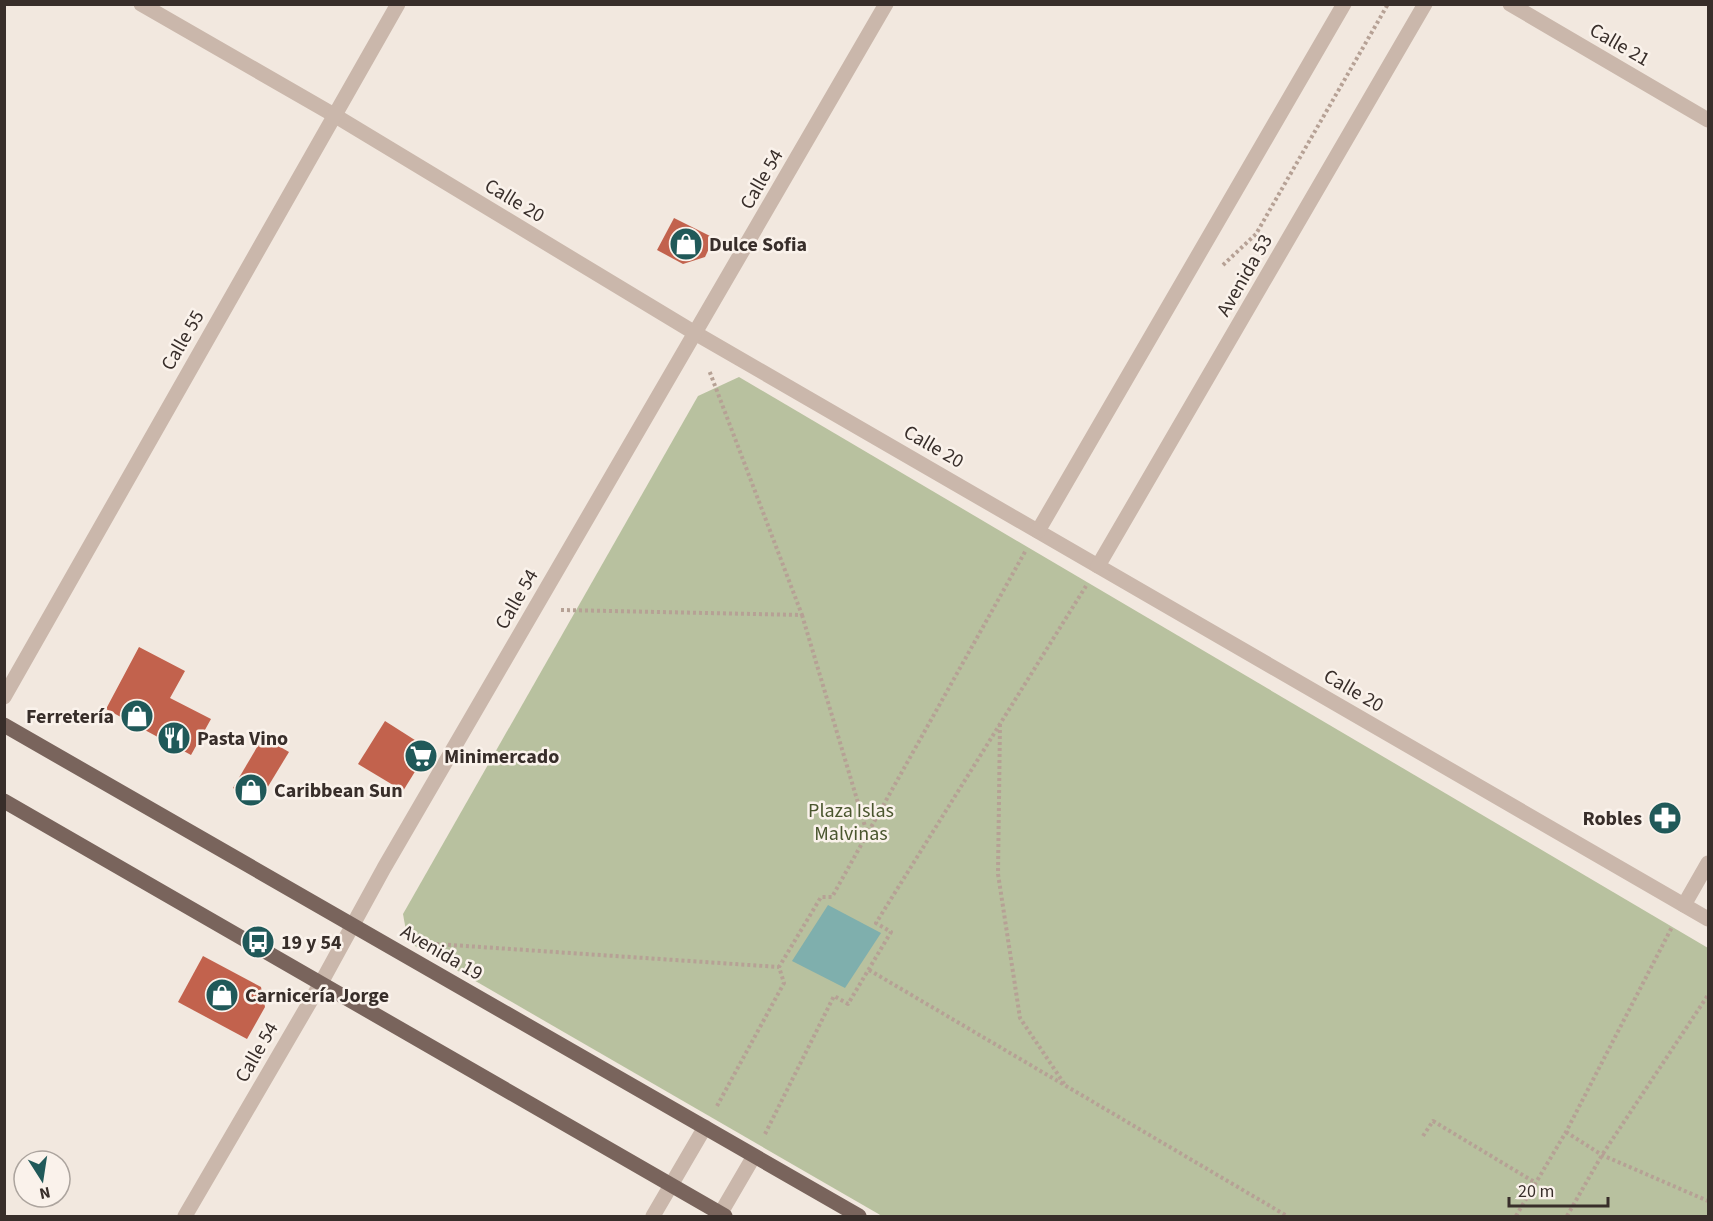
<svg xmlns="http://www.w3.org/2000/svg" width="1713" height="1221" font-family="'Source Sans 3',sans-serif">
	<style>
		.green { fill: #b8c19f }
		.water { fill: #7fafad }
		.building { fill: #c2624d }
		.lines { fill: none; stroke-linecap: round; stroke-linejoin: round }
		.path { stroke: #b6a195; stroke-width: 4; stroke-dasharray: 3 3; stroke-linecap: butt }
		.minor { stroke: #cab7ab; stroke-width: 15 }
		.major { stroke: #79645c; stroke-width: 15 }
		.labels { text-anchor: middle; stroke-width: 5; stroke-linejoin: round; paint-order: stroke }
		.street-label { font-size: 20px; fill: #382e2a; stroke: #faf2eb }
		.poi-label { font-size: 20px; font-weight: bold; fill: #382e2a; stroke: #faf2eb; text-anchor: start }
		.park-label { font-size: 20px; fill: #4a562e; stroke: #faf2eb }
	</style>
	<rect width="100%" height="100%" fill="#f2e8df"/>
	<polygon class="green" points="739,377 1708,948 1708,1216 882,1216 408,942 403,914 698,396"/>
	<polygon class="water" points="828,905 881,933 845,988 792,961"/>
	<g class="building">
		<polygon points="674,218 714,238 705,257 683,264 657,250"/>
		<polygon points="139,647 185,671 170,698 211,719 191,755 106,709"/>
		<polygon points="385,721 429,749 403,791 358,764"/>
		<polygon points="263,737 289,752 258,803 233,788"/>
		<polygon points="203,956 261,987 265,1007 247,1039 178,1002"/>
	</g>
	<g class="lines">
		<g class="path">
			<polyline points="1223,265 1256,234 1388,4"/>
			<polyline points="561,610 802,615 709,370"/>
			<polyline points="802,615 867,833"/>
			<polyline points="1000,724 998,874 1020,1018 1065,1085"/>
			<polyline points="436,944 779,967"/>
			<polyline points="869,970 1287,1216"/>
			<polyline points="717,1106 784,983 779,967 821,897 832,897 1026,550"/>
			<polyline points="1566,1132 1602,1155 1708,1201"/>
			<polyline points="765,1134 834,996 848,1004 891,932 876,923 1086,586"/>
			<polyline points="1423,1136 1433,1121 1536,1183"/>
			<polyline points="1516,1216 1566,1132 1672,927"/>
			<polyline points="1567,1216 1602,1155 1708,995"/>
		</g>
		<g class="minor">
			<polyline points="141,4 334,115 695,333 1708,919"/>
			<polyline points="1510,4 1708,120"/>
			<polyline points="1038,531 1344,4"/>
			<polyline points="1098,566 1425,4"/>
			<polyline points="4,697 398,4"/>
			<polyline points="1684,905 1708,863"/>
			<polyline points="185,1216 321,983 384,868 886,4"/>
			<polyline points="653,1216 705,1127"/>
			<polyline points="719,1216 754,1156"/>
		</g>
		<g class="major">
			<polyline points="4,725 859,1216"/>
			<polyline points="4,801 725,1216"/>
		</g>
	</g>
	<defs>
		<g id="shop-disc" transform="scale(1.725)"><circle r="9.5" fill="#205959" stroke="#faf2eb"/><path d="M-5-2.5h2.3a2.7 3.5 0 0 1 5.4 0H5L5.5 6h-11ZM-1.5-2.5h3a1.5 2.3 0 0 0-3 0Z" fill="#fff"/></g>
		<g id="restaurant-disc" transform="scale(1.725)"><circle r="9.5" fill="#205959" stroke="#faf2eb"/><path d="M-5-6h1v4h1v-4h1v4h1v-4h1v5L-1.5 .5V6h-2V.5L-5-1ZM5-6V6H3V1.5H1.5Q1.5-4 5-6Z" fill="#fff"/></g>
		<g id="supermarket-disc" transform="scale(1.725)"><circle r="9.5" fill="#205959" stroke="#faf2eb"/><path d="M-6-5.5h2.5l.6 2H6L4.5 2H-2.5L-4.4-4H-6ZM-1.5 3.2a1.3 1.3 0 1 0 .1 0ZM3 3.2a1.3 1.3 0 1 0 .1 0Z" fill="#fff"/></g>
		<g id="pharmacy-disc" transform="scale(1.725)"><circle r="9.5" fill="#205959" stroke="#faf2eb"/><path d="M-2-6h4v4h4v4h-4v4h-4v-4h-4v-4h4Z" fill="#fff"/></g>
		<g id="bus-disc" transform="scale(1.725)"><circle r="9.5" fill="#205959" stroke="#faf2eb"/><path d="M-5-6H5V4H4V6H2V4H-2V6H-4V4H-5ZM-3.5-4V0h7V-4ZM-3.5 1.2v1.5H-2V1.2ZM2 1.2v1.5H3.5V1.2Z" fill="#fff"/></g>
	</defs>
	<g fill-rule="evenodd">
		<use href="#shop-disc" x="686" y="244"/>
		<use href="#shop-disc" x="137" y="716"/>
		<use href="#restaurant-disc" x="174" y="738"/>
		<use href="#supermarket-disc" x="421" y="756"/>
		<use href="#shop-disc" x="251" y="790"/>
		<use href="#pharmacy-disc" x="1665" y="818"/>
		<use href="#bus-disc" x="258" y="942"/>
		<use href="#shop-disc" x="222" y="995"/>
	</g>
	<g class="labels">
		<g class="street-label">
			<text transform="translate(1620 44) rotate(30)" y="7">Calle 21</text>
			<text transform="translate(761 179) rotate(-60)" y="7">Calle 54</text>
			<text transform="translate(515 200) rotate(31)" y="7">Calle 20</text>
			<text transform="translate(1244 275) rotate(-60)" y="7">Avenida 53</text>
			<text transform="translate(182 340) rotate(-60)" y="7">Calle 55</text>
			<text transform="translate(934 446) rotate(30)" y="7">Calle 20</text>
			<text transform="translate(516 599) rotate(-60)" y="7">Calle 54</text>
			<text transform="translate(1354 690) rotate(30)" y="7">Calle 20</text>
			<text transform="translate(442 952) rotate(30)" y="7">Avenida 19</text>
			<text transform="translate(256 1052) rotate(-60)" y="7">Calle 54</text>
		</g>
		<g class="poi-label">
			<text x="709" y="251">Dulce Sofia</text>
			<text x="114" y="723" text-anchor="end">Ferretería</text>
			<text x="197" y="745">Pasta Vino</text>
			<text x="444" y="763">Minimercado</text>
			<text x="274" y="797">Caribbean Sun</text>
			<text x="1642" y="825" text-anchor="end">Robles</text>
			<text x="281" y="949">19 y 54</text>
			<text x="245" y="1002">Carnicería Jorge</text>
		</g>
		<g class="park-label">
			<text x="851" y="817">Plaza Islas<tspan x="851" dy="23">Malvinas</tspan></text>
		</g>
	</g>
	<rect width="1713" height="1221" fill="none" stroke="#382e2a" stroke-width="12"/>
	<g transform="translate(42 1179) rotate(168)"><circle r="28" fill="#faf2eb" stroke="#aca49e" stroke-width="1.5"/>
	<path d="M0-4.5L10 22L0 15L-10 22Z" fill="#205959"/>
	<text y="-9" font-size="16" font-weight="bold" text-anchor="middle" fill="#382e2a">N</text>
	</g>
	<path d="M1509 1197v9h99v-9" fill="none" stroke="#382e2a" stroke-width="3"/>
	<text x="1518" y="1197" font-size="18" fill="#382e2a" stroke="#faf2eb" stroke-width="4.5" paint-order="stroke">20 m</text>
</svg>
